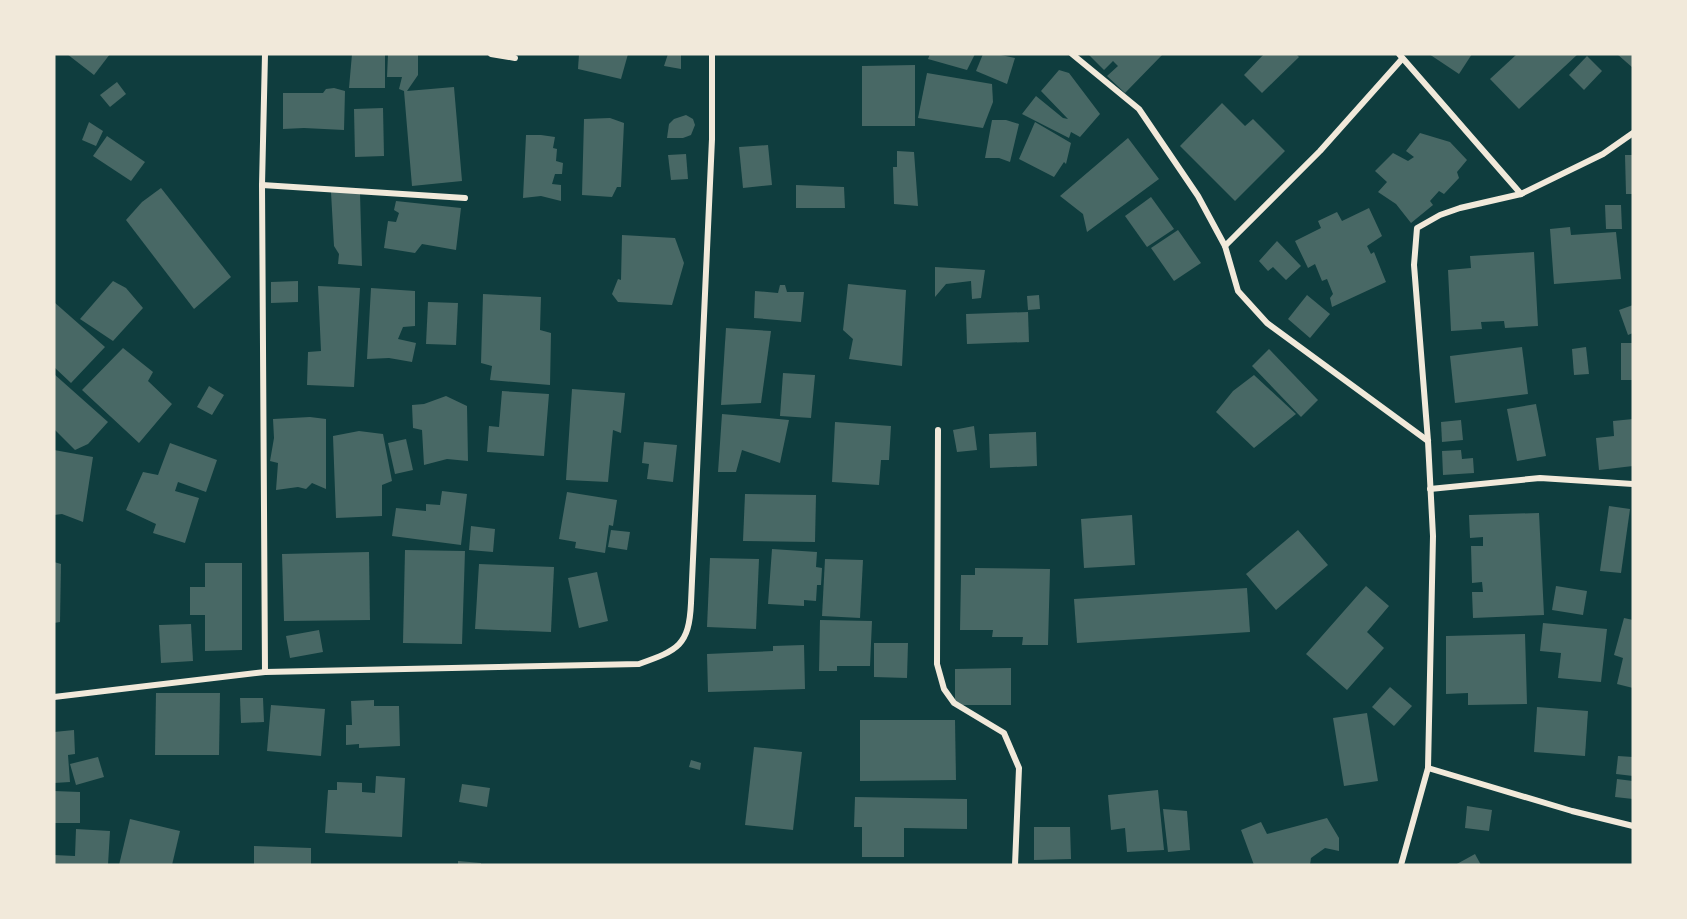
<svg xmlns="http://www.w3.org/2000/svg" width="1687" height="919" font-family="'Asap Condensed',sans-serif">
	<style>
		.building { fill: #486865 }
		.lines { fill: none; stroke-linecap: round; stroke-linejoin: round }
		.minor { stroke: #f1e9da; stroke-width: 6 }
	</style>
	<rect width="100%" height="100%" fill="#0f3d3e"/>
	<g class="building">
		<polygon points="67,54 110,54 94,75"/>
		<polygon points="352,54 385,54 385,88 349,88"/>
		<polygon points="388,54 418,54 418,75 407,91 454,87 462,181 412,186 404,91 399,89 402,77 387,77"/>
		<polygon points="579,54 628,54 621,79 578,69"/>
		<polygon points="668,54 681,54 681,69 664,66"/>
		<polygon points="930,54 975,54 967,70 928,59"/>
		<polygon points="983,54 996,54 1015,58 1007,84 976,71"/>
		<polygon points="1088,54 1163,54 1125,93 1107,76 1118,66 1113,61 1104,70"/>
		<polygon points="1264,54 1296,54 1299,57 1262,93 1244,75"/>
		<polygon points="1429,54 1472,54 1459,74"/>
		<polygon points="1517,54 1578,54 1519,109 1490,79"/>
		<polygon points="1617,54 1633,54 1633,68"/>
		<polygon points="1587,56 1602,71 1584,90 1569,75"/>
		<polygon points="915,65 915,126 862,126 862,66"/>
		<polygon points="1059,70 1069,73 1100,114 1080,137 1071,132 1069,138 1022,114 1036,96 1063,118 1068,119 1041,91"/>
		<polygon points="927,73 992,84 993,102 983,128 918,118"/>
		<polygon points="117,82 126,94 110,107 100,95"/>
		<polygon points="334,88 345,91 344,130 304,128 283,129 283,93 323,93 326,89"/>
		<polygon points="1222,103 1245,126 1253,119 1285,151 1235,201 1180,146"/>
		<polygon points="383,108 384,156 355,157 354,109"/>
		<polygon points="686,115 693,119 695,125 691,135 683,138 667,138 669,124 674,119"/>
		<polygon points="610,118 624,123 621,187 617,187 612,197 582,195 584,119"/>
		<polygon points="992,120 1006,120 1019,124 1010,162 999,158 985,158"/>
		<polygon points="89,122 103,131 96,146 82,140"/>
		<polygon points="1035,122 1071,143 1066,164 1064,162 1054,177 1019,159"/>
		<polygon points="1420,133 1450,142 1467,160 1457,172 1459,178 1444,194 1439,191 1430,201 1433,205 1411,223 1396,204 1378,192 1387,182 1375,171 1393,153 1408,161 1414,157 1406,151"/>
		<polygon points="526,135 541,135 555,137 553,148 557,149 556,161 563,163 562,174 555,174 552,184 561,185 561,201 541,196 523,198"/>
		<polygon points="107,136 145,162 131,181 93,156"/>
		<polygon points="1128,138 1159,179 1087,232 1083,214 1060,196"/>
		<polygon points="768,145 772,185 743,188 739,147"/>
		<polygon points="897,151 914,152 918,206 894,204 893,167 897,167"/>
		<polygon points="686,154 688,179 671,180 668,155"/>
		<polygon points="1625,155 1633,155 1633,194 1626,194"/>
		<polygon points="796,185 844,187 845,208 796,208"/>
		<polygon points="161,188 231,277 194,309 126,220 142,202"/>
		<polygon points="331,192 360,193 362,266 338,264 339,254 334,246"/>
		<polygon points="1151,197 1174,229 1147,247 1125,216"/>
		<polygon points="396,201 461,208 456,250 422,244 415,253 384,248 388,221 396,222 399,213 394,210"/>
		<polygon points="1605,205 1621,205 1622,229 1606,229"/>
		<polygon points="1369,208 1382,236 1367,246 1371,254 1374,252 1386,282 1332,307 1330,298 1333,294 1327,279 1322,281 1315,264 1308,268 1295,241 1321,228 1318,221 1337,212 1342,221"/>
		<polygon points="1570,227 1571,235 1616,232 1621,279 1554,284 1550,229"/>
		<polygon points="1178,230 1201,263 1174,281 1151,248"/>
		<polygon points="622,235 675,238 684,263 672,305 618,302 612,294 618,279 621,280"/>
		<polygon points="1277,241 1301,266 1286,280 1273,267 1268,271 1259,261"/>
		<polygon points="1534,252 1538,326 1505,328 1504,321 1481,322 1482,329 1451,331 1448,270 1471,268 1470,256"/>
		<polygon points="935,267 985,270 981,298 972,299 971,281 946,284 935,297"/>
		<polygon points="113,281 126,288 143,308 113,341 80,319"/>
		<polygon points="298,281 298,302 271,303 271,282"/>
		<polygon points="848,284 906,290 902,366 849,359 853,339 843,330"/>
		<polygon points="780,285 785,285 787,292 804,292 801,322 754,318 755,291 778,293"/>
		<polygon points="318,286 360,288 354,387 307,385 308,352 321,351"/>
		<polygon points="371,288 415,291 415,326 403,327 398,339 416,343 412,362 389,358 367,359"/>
		<polygon points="483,294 541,297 540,330 551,333 550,385 490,380 492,366 481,363"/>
		<polygon points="1039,295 1040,309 1028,310 1027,296"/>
		<polygon points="1307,295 1330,314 1310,338 1288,319"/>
		<polygon points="54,302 105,347 71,383 54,367"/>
		<polygon points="428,302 458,303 456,345 426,344"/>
		<polygon points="1633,305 1633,333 1628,335 1619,310"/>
		<polygon points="1028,312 1029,342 967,344 966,314"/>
		<polygon points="726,328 771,331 761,403 721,405"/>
		<rect x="1621" y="343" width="12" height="37"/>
		<polygon points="1522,347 1528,394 1455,403 1450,356"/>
		<polygon points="1586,347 1589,374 1574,375 1572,349"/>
		<polygon points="123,348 153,372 148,381 172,404 139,443 82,390"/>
		<polygon points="1269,349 1318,400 1301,417 1252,366"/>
		<polygon points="783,373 815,375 811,418 780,416"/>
		<polygon points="54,374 108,422 88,444 75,450 54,429"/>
		<polygon points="1254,375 1296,414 1254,448 1216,412 1233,391"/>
		<polygon points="209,386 224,395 212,415 197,407"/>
		<polygon points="572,389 625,393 621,433 613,430 608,482 566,480"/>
		<polygon points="502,391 549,394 544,456 487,452 489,426 499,427"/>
		<polygon points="446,396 467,406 468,461 447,459 424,465 422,430 413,428 412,405 424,404"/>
		<polygon points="1536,404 1546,456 1517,461 1507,409"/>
		<polygon points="722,414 789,420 780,463 742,450 736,472 718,472"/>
		<polygon points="310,417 326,419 326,489 312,483 306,489 298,487 276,490 278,463 270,461 274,438 273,419"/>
		<polygon points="1633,419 1633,466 1599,470 1596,438 1614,436 1613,421"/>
		<polygon points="1461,420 1463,440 1442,442 1441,422"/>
		<polygon points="835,422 891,426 889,460 881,460 879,485 832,482"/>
		<polygon points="974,426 977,450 957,452 953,430"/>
		<polygon points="359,431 383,434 392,481 382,485 382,516 336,518 333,436"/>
		<polygon points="1036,432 1037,466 990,468 989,434"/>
		<polygon points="406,439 413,470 395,474 388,443"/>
		<polygon points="644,442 677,445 673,482 647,479 649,464 642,463"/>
		<polygon points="170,443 217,460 206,492 178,482 175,491 199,498 185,543 153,533 156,524 126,510 143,472 158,475"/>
		<polygon points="54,450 93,457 83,522 62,514 54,515"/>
		<polygon points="1461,450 1462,459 1473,458 1474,473 1443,475 1442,451"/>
		<polygon points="442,491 467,494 461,545 392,536 396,508 426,511 426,504 440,505"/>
		<polygon points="567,492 617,500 613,526 609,525 605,553 575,548 576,542 559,539"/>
		<polygon points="745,494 816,495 815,542 743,541"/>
		<polygon points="1609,506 1630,509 1621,573 1600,571"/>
		<polygon points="1539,513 1544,615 1473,618 1472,592 1483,592 1482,582 1472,583 1471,546 1483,546 1483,537 1470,538 1469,515"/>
		<polygon points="1132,515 1135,565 1084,568 1081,519"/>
		<polygon points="471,526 495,529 493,552 469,550"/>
		<polygon points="611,530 630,532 627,550 608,547"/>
		<polygon points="1298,530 1328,565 1276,610 1246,574"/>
		<polygon points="772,549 817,552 816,567 822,568 821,585 817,585 816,601 804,600 804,606 768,604"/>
		<polygon points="405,550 465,551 462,644 403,643"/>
		<polygon points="369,552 370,620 284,621 282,554"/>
		<polygon points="710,558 759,559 756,629 707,627"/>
		<polygon points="825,559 863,560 860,618 822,616"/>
		<polygon points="54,562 61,564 60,622 54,623"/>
		<polygon points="205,563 242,563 242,650 205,651 205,615 190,615 190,587 205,587"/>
		<polygon points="479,564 554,567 551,632 475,629"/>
		<polygon points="975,568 1050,569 1048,645 1022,645 1023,637 992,637 993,630 960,630 961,575 975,575"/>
		<polygon points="597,572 608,621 579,628 568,578"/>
		<polygon points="1366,586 1389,606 1367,632 1384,648 1347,690 1306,654"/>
		<polygon points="1556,586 1587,591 1583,615 1552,610"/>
		<polygon points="1247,588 1250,632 1077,643 1074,599"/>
		<polygon points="1624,618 1633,620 1633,688 1617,684 1623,658 1614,655"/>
		<polygon points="820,620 872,621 870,666 837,666 837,671 819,671"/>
		<polygon points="1543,623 1607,629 1601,682 1558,678 1561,653 1540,651"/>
		<polygon points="191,624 193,661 161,663 159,625"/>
		<polygon points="319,630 323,652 290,658 286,636"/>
		<polygon points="1525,634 1527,704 1468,705 1468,693 1446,694 1446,636"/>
		<polygon points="874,643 908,643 907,678 874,677"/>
		<polygon points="804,645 805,689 708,692 707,654 773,651 773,646"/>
		<polygon points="1011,668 1011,705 955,705 955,669"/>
		<polygon points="1390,687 1412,706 1394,726 1372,707"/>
		<polygon points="156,693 220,693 219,755 155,755"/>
		<polygon points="240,698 263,698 264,722 241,723"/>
		<polygon points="374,700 374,706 399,706 400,746 359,748 359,744 346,745 346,725 352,725 351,701"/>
		<polygon points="271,705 325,709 321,756 267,751"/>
		<polygon points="1537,707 1588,711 1585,756 1534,752"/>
		<polygon points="1367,713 1378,781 1344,786 1333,718"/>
		<polygon points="860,720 955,720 956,780 860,781"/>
		<polygon points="74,730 75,754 68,755 70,782 54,783 54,732"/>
		<polygon points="754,747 802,752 793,830 745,825"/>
		<polygon points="1618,756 1633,757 1633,776 1616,774"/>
		<polygon points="98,757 104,777 76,785 70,764"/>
		<polygon points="691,760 701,763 700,770 689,767"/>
		<polygon points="376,776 405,778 402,837 325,833 328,790 337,790 337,782 362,783 362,792 375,793"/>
		<polygon points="1617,779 1633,781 1633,799 1615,797"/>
		<polygon points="462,784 490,788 487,807 459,802"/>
		<polygon points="1158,790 1164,850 1127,852 1125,828 1111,830 1108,795"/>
		<polygon points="54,791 80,792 80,823 54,823"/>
		<polygon points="855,797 967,799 967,829 904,828 904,857 862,857 862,827 854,827"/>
		<polygon points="1467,806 1492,810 1489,831 1465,828"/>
		<polygon points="1163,809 1187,811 1190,850 1168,852"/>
		<polygon points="1327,818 1339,838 1339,851 1325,848 1311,858 1310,865 1254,865 1241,830 1261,822 1267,834"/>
		<polygon points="130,819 180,831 172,865 119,865"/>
		<polygon points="1034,827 1070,827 1071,859 1034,860"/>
		<polygon points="76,829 110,831 108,865 54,865 54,855 75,856"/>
		<polygon points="254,846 311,848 311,865 254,865"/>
		<polygon points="1475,854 1481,865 1455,865"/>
		<polygon points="458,861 481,863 481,865 458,865"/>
	</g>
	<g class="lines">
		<g class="minor">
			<polyline points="265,54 262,185 265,672"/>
			<polyline points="491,54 515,58"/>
			<polyline points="1072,54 1139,109 1198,196 1225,246 1320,151 1402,59"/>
			<polyline points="1399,54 1521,194"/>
			<polyline points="262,185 465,198"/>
			<polyline points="1225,246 1238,291 1267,323 1428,441"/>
			<polyline points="938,430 937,664 944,689 954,703 1004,733 1019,768 1015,865"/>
			<polyline points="1430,489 1540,478 1633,484"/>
			<path d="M54,697L265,672L639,664C678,650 689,646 691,603L712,139V54"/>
			<polyline points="1428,768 1433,536 1428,441 1414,265 1417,228 1440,215 1460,208 1521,194 1603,154 1633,133"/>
			<polyline points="1401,865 1428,768 1572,811 1633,826"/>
		</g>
	</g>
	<rect width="1687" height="919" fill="none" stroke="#f1e9da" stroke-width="111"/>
</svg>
